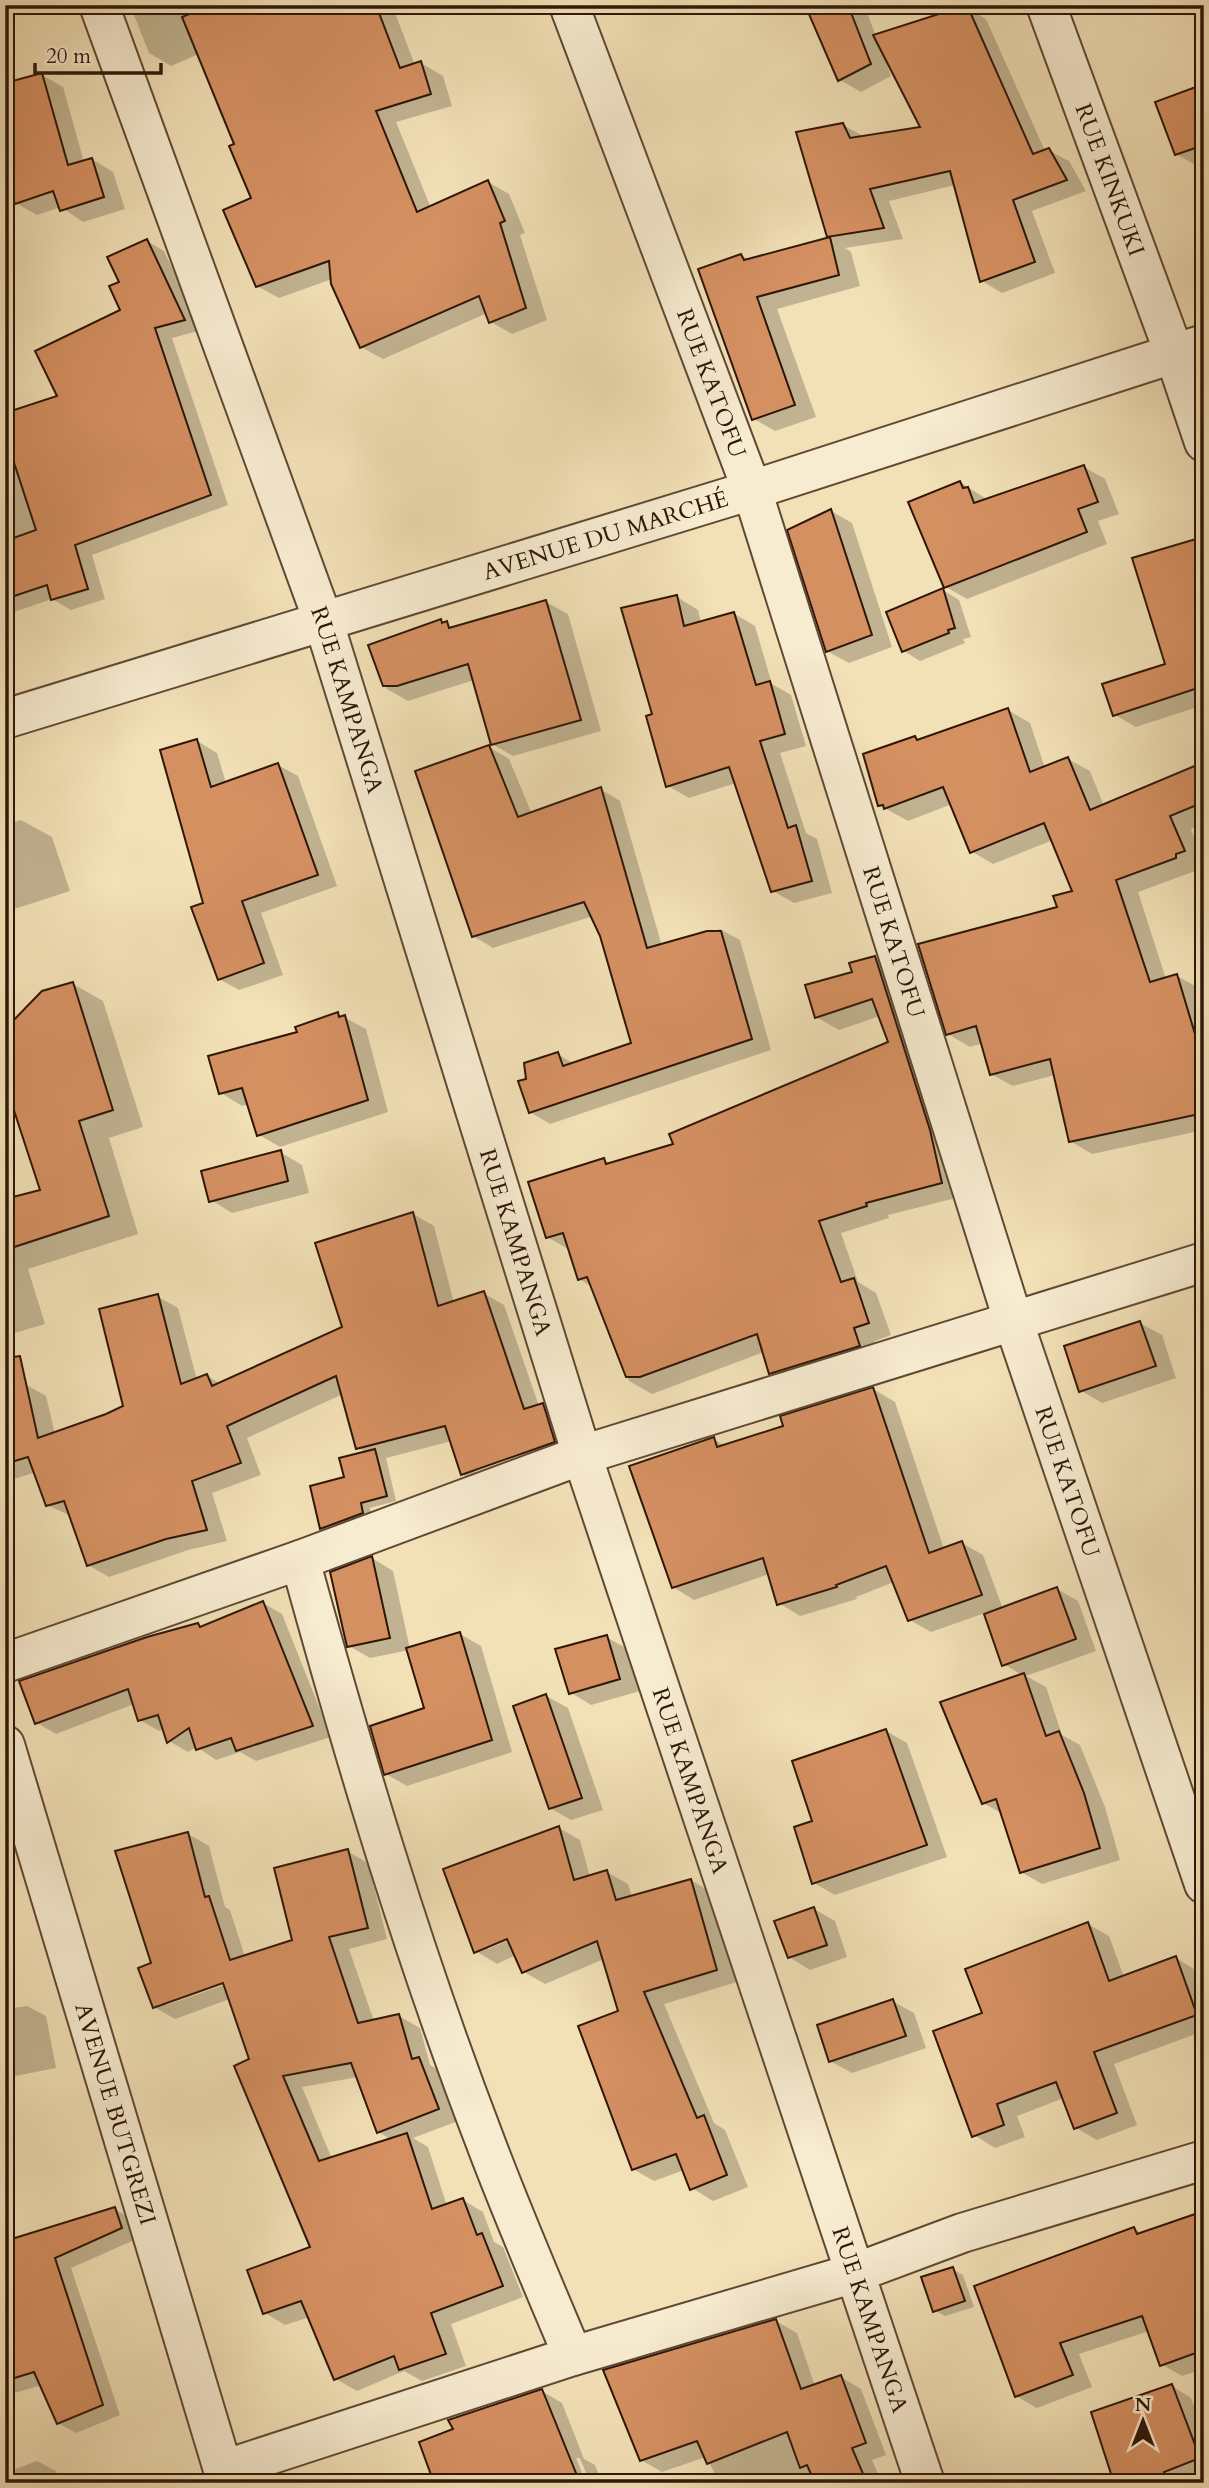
<svg xmlns="http://www.w3.org/2000/svg" width="1209" height="2488" font-family="Cardo,serif">
	<style>
		.shadow { fill: #0003; fill-rule: evenodd }
		.building { fill: #d59062; stroke: #2e1709; stroke-width: 2 }
		.lines { fill: none; stroke-linecap: round; stroke-linejoin: round }
		.minor-casing { stroke: #5f4934; stroke-width: 42 }
		.minor { stroke: #f7ebd0; stroke-width: 38 }
		.labels { text-anchor: middle; stroke-width: 5; stroke-linejoin: round; paint-order: stroke }
		.street-label { font-size: 23px; fill: #2e1709; stroke: #f7ebd0 }
	</style>
	<rect width="100%" height="100%" fill="#f2e0b6"/>
	<filter id="stains"><feTurbulence type="fractalNoise" baseFrequency=".00286" numOctaves="4"/><feColorMatrix values="0 0 0 0 .2 0 0 0 0 .09 0 0 0 0 .02 0 0 0 .5 -.17"/></filter>
	<radialGradient id="worn" r=".72"><stop offset=".6" stop-color="#630" stop-opacity="0"/><stop offset="1" stop-color="#630" stop-opacity=".3"/></radialGradient>
	<g class="shadow">
		<polygon points="130,5 392,5 415,65 421,63 443,76 452,106 396,122 431,208 488,182 509,194 525,233 520,235 547,320 512,334 491,322 487,313 383,359 361,347 332,279 279,298 257,286 253,199 236,145 199,54 171,66 149,53"/>
		<polygon points="793,5 864,5 876,36 966,7 986,19 1045,151 1048,150 1069,161 1086,191 1032,211 1055,273 1002,293 982,281 955,185 889,201 903,239 845,248 851,252 860,286 777,309 816,417 775,431 754,419 741,255 750,261 833,238 828,236 843,125 863,136 922,129 888,61 886,62 891,76 861,92 840,80 811,13"/>
		<polygon points="1117,5 1133,5 1124,9"/>
		<polygon points="42,75 63,87 84,162 92,159 113,172 125,209 83,222 61,207 37,215 16,203"/>
		<polygon points="1204,86 1204,167 1201,168 1176,154"/>
		<polygon points="147,241 164,251 202,330 172,338 228,505 92,555 105,599 71,610 52,599 5,615 5,442 60,397 122,311 121,283"/>
		<polygon points="1084,467 1105,479 1119,514 1098,521 1107,544 967,599 946,587 960,482 988,500"/>
		<polygon points="831,511 852,523 892,647 849,663 827,651"/>
		<polygon points="1196,541 1204,545 1204,705 1136,727 1115,715 1167,665"/>
		<polygon points="943,590 959,600 971,637 963,639 965,643 920,661 904,651"/>
		<polygon points="677,597 698,610 701,623 733,613 755,626 772,684 791,695 806,746 780,753 806,833 817,839 832,893 794,903 773,891 736,783 689,798 668,786 654,715"/>
		<polygon points="546,602 568,614 601,731 513,756 492,744 474,680 408,701 387,689 371,646 441,621 455,628"/>
		<polygon points="1008,710 1030,723 1045,768 1068,759 1090,771 1104,806 1204,764 1204,823 1191,829 1204,864 1197,867 1198,870 1138,892 1166,979 1177,976 1199,988 1204,1005 1204,1130 1092,1154 1070,1141 1055,1075 1013,1086 991,1074 983,1043 970,1047 948,1034 1074,892 1053,840 993,864 971,851 952,804 908,821 879,805 915,738 919,741"/>
		<polygon points="197,741 217,753 226,783 278,765 298,776 337,886 261,913 283,975 239,990 219,979 206,904"/>
		<polygon points="489,747 509,759 532,814 600,789 620,801 662,946 720,929 740,940 771,1050 550,1124 530,1112 528,1080 557,1054 575,1064 634,1044 602,936 593,916 493,948 473,936"/>
		<polygon points="21,820 52,837 70,891 5,912 5,825"/>
		<polygon points="875,957 898,970 964,1196 888,1215 889,1218 841,1233 858,1282 876,1293 891,1335 875,1341 881,1359 793,1386 770,1373 764,1352 652,1394 629,1381 592,1287 579,1279 570,1250 547,1237 604,1160 611,1164 676,1145 890,1043 880,1016 839,1030 816,1017 855,973"/>
		<polygon points="73,984 103,1001 143,1127 109,1138 138,1234 28,1269 45,1324 5,1336 5,1201 42,1191"/>
		<polygon points="338,1014 366,1029 388,1112 280,1147 259,1135 249,1104 242,1106 221,1093 299,1033"/>
		<polygon points="280,1152 302,1165 309,1193 232,1213 211,1200"/>
		<path d="M413,1214L434,1226L454,1303L483,1293L504,1305L539,1406L543,1405L564,1417L575,1453L483,1486L462,1474L452,1441L386,1458L396,1501L370,1508L372,1519L332,1534L321,1528L346,1478L367,1453L357,1447L343,1394L247,1438L261,1475L212,1493L227,1541L188,1550L109,1577L88,1565L71,1516L47,1505L36,1472L5,1482V1389L25,1384L46,1396L55,1434L125,1407L157,1296L178,1308L197,1380L207,1376L221,1384L344,1328ZM563,1437L564,1440L475,1472V1468Z"/>
		<polygon points="1140,1323 1162,1335 1176,1378 1102,1403 1080,1390"/>
		<polygon points="873,1389 895,1402 944,1549 962,1543 983,1555 1003,1609 1057,1589 1078,1601 1096,1651 1026,1676 1046,1687 1062,1735 1080,1745 1105,1807 1120,1860 1042,1884 1021,1872 1003,1814 983,1803 1023,1676 1004,1664 985,1613 931,1632 910,1620 894,1582 856,1597 857,1599 800,1616 779,1603 769,1574 694,1600 673,1587 713,1439 725,1446 785,1427"/>
		<polygon points="372,1558 393,1571 410,1649 460,1634 481,1646 512,1752 407,1786 386,1774 426,1709 409,1650 370,1658 349,1646"/>
		<polygon points="263,1603 282,1614 331,1737 256,1761 240,1752 216,1760 197,1747 188,1752 169,1741 165,1729 159,1731 140,1720 134,1704 56,1734 37,1723 198,1625 202,1628"/>
		<polygon points="606,1637 628,1649 640,1691 591,1705 570,1692"/>
		<polygon points="546,1696 568,1708 603,1810 571,1820 550,1808"/>
		<polygon points="886,1731 907,1743 947,1857 835,1895 814,1883 815,1822"/>
		<path d="M559,1828L580,1840L590,1877L607,1872L628,1884L632,1897L691,1880L712,1893L737,1982L664,2004L714,2123L725,2130L748,2187L713,2201L692,2188L684,2170L654,2181L633,2169L620,2012L604,1959L545,1984L524,1972L516,1955L497,1964L476,1951ZM515,1934L516,1937L488,1949V1945Z"/>
		<path d="M188,1834L209,1846L225,1907L230,1910L245,1957L294,1941L347,1851L368,1863L387,1939L349,1949L374,2021L399,2016L420,2028L430,2065L439,2070L458,2121L413,2138L428,2147L447,2206L463,2200L483,2212L494,2242L503,2247L523,2297L451,2324L466,2366L422,2381L404,2371L357,2391L336,2379L310,2317L285,2325L265,2313L312,2248L230,1999L175,2019L154,2007L153,1964ZM230,1979L232,1982L167,2005V2001ZM358,2077L378,2132L392,2140L332,2159L302,2087Z"/>
		<polygon points="814,1909 835,1921 847,1957 810,1970 789,1957"/>
		<polygon points="1088,1924 1109,1936 1124,1977 1176,1958 1197,1971 1204,1990 1204,2031 1114,2064 1137,2125 1097,2140 1076,2128 1064,2098 1017,2116 1025,2137 995,2148 974,2135 984,2014"/>
		<polygon points="892,2001 914,2013 926,2048 852,2073 830,2061"/>
		<polygon points="27,2006 46,2016 56,2068 5,2078 5,2009"/>
		<polygon points="114,2209 132,2219 139,2238 71,2268 120,2415 76,2433 58,2423 42,2385 11,2394 5,2390 5,2242"/>
		<polygon points="1204,2213 1204,2369 1182,2376 1161,2364 1149,2331 1079,2354 1092,2387 1037,2408 1016,2396 1134,2229 1143,2234"/>
		<polygon points="952,2269 963,2275 974,2307 945,2316 935,2310"/>
		<polygon points="776,2321 797,2333 815,2386 841,2377 861,2389 886,2455 872,2460 882,2483 720,2483 706,2457 662,2472 641,2460"/>
		<polygon points="1172,2386 1191,2398 1201,2424 1204,2423 1204,2475 1183,2483 1116,2483"/>
		<polygon points="542,2391 562,2403 584,2459 595,2465 602,2483 590,2483 580,2458 576,2458 586,2483 408,2483 433,2474"/>
		<polygon points="37,2461 56,2471 60,2483 5,2483 5,2473"/>
	</g>
	<g class="building">
		<polygon points="211,5 376,5 400,68 421,61 431,94 376,111 417,212 488,180 505,221 500,223 526,308 489,323 479,296 360,348 331,284 329,261 256,287 223,210 251,198 229,146 234,144 182,17"/>
		<polygon points="805,5 848,5 871,64 838,81"/>
		<polygon points="967,5 1033,154 1049,148 1067,180 1013,200 1035,262 980,282 950,171 870,189 884,228 827,237 796,132 843,123 850,138 920,127 873,35"/>
		<polygon points="42,73 68,165 92,158 104,197 60,211 53,191 15,204 5,177 5,83"/>
		<polygon points="1204,84 1204,145 1175,155 1155,102"/>
		<polygon points="830,237 839,275 757,297 795,405 752,420 698,269 741,254 744,260"/>
		<polygon points="147,239 185,320 155,328 211,495 75,545 88,589 51,600 47,585 5,599 5,541 36,530 5,435 5,413 57,396 35,351 120,310 109,286 119,282 107,257"/>
		<polygon points="1084,465 1098,502 1078,509 1087,532 944,588 908,502 960,481 963,488 968,487 974,503"/>
		<polygon points="831,509 872,635 826,652 787,530"/>
		<polygon points="1196,539 1204,563 1204,686 1113,716 1102,684 1165,664 1132,558"/>
		<polygon points="943,588 955,628 948,630 949,633 902,652 886,612"/>
		<polygon points="677,595 684,626 734,612 756,685 770,681 785,734 760,741 788,828 796,825 812,881 771,892 729,767 666,787 646,716 652,714 621,608"/>
		<polygon points="546,600 581,720 491,745 468,664 397,686 383,686 368,645 441,619 442,623 447,621 449,628"/>
		<polygon points="1008,708 1030,772 1068,757 1090,810 1204,762 1204,802 1170,816 1185,851 1176,854 1176,858 1116,880 1150,982 1177,974 1204,1064 1204,1113 1069,1142 1050,1059 990,1075 976,1026 946,1035 918,944 1057,907 1053,896 1072,891 1044,823 970,853 943,787 884,809 883,805 878,806 863,754 915,736 917,740"/>
		<polygon points="197,739 211,787 278,763 318,875 242,901 264,963 218,980 191,907 203,903 160,750"/>
		<polygon points="489,745 518,817 601,787 647,948 707,931 721,931 752,1039 529,1113 518,1081 526,1079 524,1063 558,1052 563,1066 631,1043 600,936 584,902 472,937 415,771"/>
		<polygon points="875,956 930,1130 942,1183 866,1203 867,1206 819,1221 841,1282 854,1278 869,1323 854,1328 860,1346 769,1374 757,1334 640,1377 626,1377 587,1277 578,1280 563,1233 546,1238 528,1182 604,1158 606,1164 673,1144 669,1134 888,1042 872,999 815,1018 805,985 852,972 849,963"/>
		<polygon points="73,982 113,1110 79,1121 109,1216 5,1250 5,1199 40,1190 5,1083 5,1029 42,991"/>
		<polygon points="338,1012 339,1017 345,1015 368,1100 257,1136 242,1088 219,1094 208,1056 297,1032 295,1027"/>
		<polygon points="281,1150 288,1181 209,1202 201,1171"/>
		<polygon points="413,1212 438,1306 484,1291 524,1409 543,1403 555,1442 461,1475 445,1426 356,1449 336,1376 227,1426 241,1463 192,1481 207,1530 166,1539 87,1566 64,1501 46,1506 28,1457 5,1464 5,1358 20,1356 38,1438 106,1414 123,1406 99,1309 158,1294 181,1384 207,1374 212,1386 342,1327 315,1243"/>
		<polygon points="1140,1321 1156,1366 1079,1392 1064,1346"/>
		<polygon points="873,1387 929,1553 962,1541 982,1595 908,1621 886,1566 836,1585 837,1587 777,1605 763,1558 672,1588 629,1466 714,1437 717,1447 783,1426 780,1416"/>
		<polygon points="375,1449 387,1496 361,1503 363,1513 320,1529 310,1486 344,1477 339,1458"/>
		<polygon points="372,1556 390,1638 347,1647 330,1572"/>
		<polygon points="1057,1587 1076,1639 1002,1666 984,1614"/>
		<polygon points="263,1601 313,1726 236,1751 231,1738 196,1750 189,1728 167,1743 158,1715 138,1721 128,1689 35,1724 19,1681 147,1637 198,1623 200,1627"/>
		<polygon points="460,1632 492,1740 384,1775 370,1726 424,1708 406,1648"/>
		<polygon points="607,1635 620,1679 569,1694 555,1649"/>
		<polygon points="1024,1673 1046,1736 1059,1731 1084,1793 1100,1848 1020,1873 996,1799 982,1804 940,1702"/>
		<polygon points="546,1694 582,1798 549,1809 513,1706"/>
		<polygon points="886,1729 927,1845 812,1884 794,1827 812,1821 792,1761"/>
		<polygon points="559,1826 574,1880 607,1870 616,1900 691,1879 717,1970 644,1992 697,2118 704,2115 727,2175 690,2190 676,2154 632,2170 578,2026 618,2011 597,1941 522,1973 507,1939 474,1953 443,1869"/>
		<polygon points="188,1832 205,1897 209,1896 230,1960 292,1940 274,1868 348,1849 368,1928 329,1937 358,2023 399,2014 412,2059 419,2057 439,2109 377,2133 351,2063 283,2076 319,2161 407,2133 432,2209 463,2198 477,2235 482,2233 503,2286 431,2313 446,2354 399,2370 394,2356 334,2380 301,2301 263,2314 247,2270 310,2247 234,2066 249,2059 223,1983 153,2008 138,1968 151,1963 115,1851"/>
		<polygon points="814,1907 827,1945 788,1958 774,1921"/>
		<polygon points="1088,1922 1109,1981 1176,1956 1197,2015 1094,2052 1117,2113 1074,2129 1056,2082 997,2104 1004,2125 972,2137 933,2031 982,2013 965,1969"/>
		<polygon points="893,1999 906,2036 829,2062 817,2025"/>
		<polygon points="115,2207 122,2228 55,2258 103,2405 57,2424 34,2372 5,2381 5,2241"/>
		<polygon points="1204,2211 1204,2350 1160,2366 1142,2316 1060,2343 1073,2375 1015,2397 974,2286 1134,2227 1137,2234"/>
		<polygon points="953,2267 965,2301 933,2312 921,2277"/>
		<polygon points="776,2319 801,2389 841,2375 866,2443 852,2448 867,2483 815,2483 807,2465 800,2468 787,2432 707,2464 697,2441 640,2461 603,2370"/>
		<polygon points="1172,2384 1200,2458 1164,2472 1167,2483 1114,2483 1091,2412"/>
		<polygon points="542,2389 580,2483 434,2483 419,2442 453,2429 448,2420"/>
	</g>
	<g class="lines">
		<g class="minor-casing">
			<g id="minor">
				<path id="s1" d="M99,5L324,623L582,1455L925,2483"/>
				<path id="s2" d="M569,5L752,490L1013,1320L1204,1884"/>
				<path id="s3" d="M1046,5L1174,353L1204,442"/>
				<path id="s4" d="M5,719L752,490L1204,344"/>
				<path d="M300,1560C354,1756 412,1951 485,2141C512,2213 543,2285 573,2356"/>
				<polyline points="5,1663 300,1560 582,1455 1204,1262"/>
				<path id="s5" d="M5,1745L227,2483"/>
				<polyline points="223,2470 573,2356 855,2273 962,2233 1204,2160"/>
			</g>
		</g>
		<use href="#minor" class="minor"/>
	</g>
	<g class="labels">
		<g class="street-label">
			<text dy="8" stroke="none"><textPath href="#s3" startOffset="186">RUE KINKUKI</textPath></text>
			<text dy="8" stroke="none"><textPath href="#s2" startOffset="404">RUE KATOFU</textPath></text>
			<text dy="8" stroke="none"><textPath href="#s4" startOffset="628">AVENUE DU MARCHÉ</textPath></text>
			<text dy="8" stroke="none"><textPath href="#s1" startOffset="738">RUE KAMPANGA</textPath></text>
			<text dy="8" stroke="none"><textPath href="#s2" startOffset="992">RUE KATOFU</textPath></text>
			<text dy="8" stroke="none"><textPath href="#s1" startOffset="1306">RUE KAMPANGA</textPath></text>
			<text dy="8" stroke="none"><textPath href="#s2" startOffset="1559">RUE KATOFU</textPath></text>
			<text dy="8" stroke="none"><textPath href="#s1" startOffset="1872">RUE KAMPANGA</textPath></text>
			<text dy="8" stroke="none"><textPath href="#s5" startOffset="385">AVENUE BUTGREZI</textPath></text>
			<text dy="8" stroke="none"><textPath href="#s1" startOffset="2440">RUE KAMPANGA</textPath></text>
		</g>
	</g>
	<rect width="1209" height="2488" fill="none" stroke="#f2e0b6" stroke-width="28"/>
	<rect x="7" y="7" width="1195" height="2474" fill="none" stroke="#2e1709" stroke-width="3.5"/>
	<rect x="14" y="14" width="1181" height="2460" fill="none" stroke="#2e1709" stroke-width="2"/>
	<g transform="translate(1143 2421)" stroke="#f7ebd0" stroke-width="5" paint-order="stroke">
	<path d="M0-5L12 26L0 18L-12 26Z" fill="#2e1709"/>
	<text y="-10" font-size="19" font-weight="bold" text-anchor="middle" fill="#2e1709">N</text>
	</g>
	<path d="M35 63v10h126v-10" fill="none" stroke="#2e1709" stroke-width="3.5"/>
	<text x="46" y="63" font-size="21" fill="#2e1709" stroke="#f7ebd0" stroke-width="5" paint-order="stroke">20 m</text>
	<rect width="100%" height="100%" filter="url(#stains)"/>
	<rect width="100%" height="100%" fill="url(#worn)"/>
</svg>
